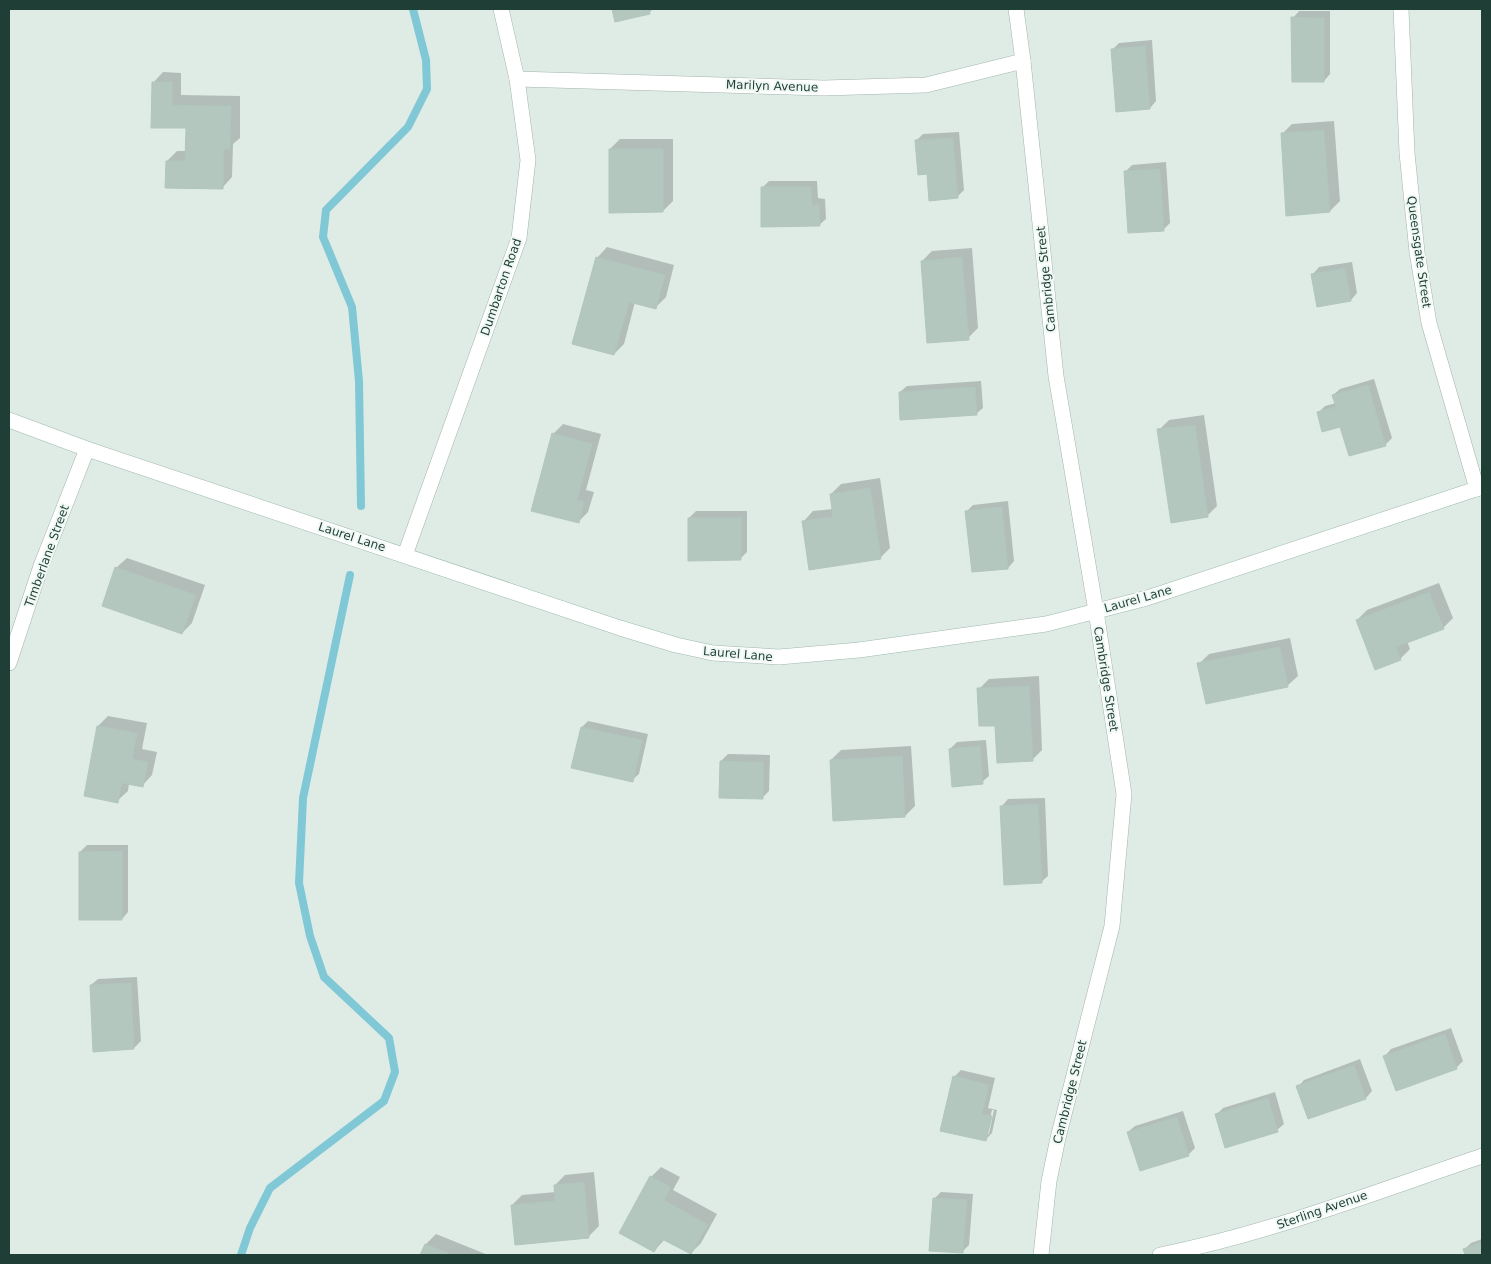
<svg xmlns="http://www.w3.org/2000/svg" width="1491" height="1264" font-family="'DejaVu Sans',sans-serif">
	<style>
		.shadow { fill: #0003; fill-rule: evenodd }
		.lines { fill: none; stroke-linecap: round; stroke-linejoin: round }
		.stream { stroke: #81c8d7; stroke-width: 8 }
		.building { fill: #b4c7bf; stroke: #b1c6be }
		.street-casing { stroke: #a2b4ae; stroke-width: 16 }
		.secondary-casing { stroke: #9db9af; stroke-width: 16 }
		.street { stroke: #fff; stroke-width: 15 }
		.secondary { stroke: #fff; stroke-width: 15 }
		.labels { text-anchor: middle; stroke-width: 4; stroke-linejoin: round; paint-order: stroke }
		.street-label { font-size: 12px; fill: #1f3e36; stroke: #f0f8f4 }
	</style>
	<rect width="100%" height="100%" fill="#dfece6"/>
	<g class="shadow">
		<polygon points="614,9 653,9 649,13 616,20"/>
		<polygon points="1299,11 1330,11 1330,74 1324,81 1293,18"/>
		<polygon points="1152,40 1156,101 1150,108 1113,49 1119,43"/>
		<polygon points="163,72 181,73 181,95 240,96 240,138 233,144 232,177 222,188 167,161 177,151 187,151 187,127 153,83"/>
		<polygon points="1334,121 1340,201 1330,211 1282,134 1292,124"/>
		<polygon points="959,132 964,190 957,197 928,173 916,141 923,134"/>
		<polygon points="620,139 673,139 673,201 663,211 610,149"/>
		<polygon points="1166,162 1170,223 1163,230 1126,171 1132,165"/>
		<polygon points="769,181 817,181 818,198 825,199 826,219 819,225 762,188"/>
		<polygon points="607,247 674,265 666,297 656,307 635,302 624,344 614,354 597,258"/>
		<polygon points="972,248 978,328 968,338 922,261 932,251"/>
		<polygon points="1352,262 1357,293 1351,300 1313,274 1319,267"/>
		<polygon points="1374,379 1392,438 1385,445 1318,413 1325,406 1336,403 1333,395 1340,389"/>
		<polygon points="981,381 983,408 976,414 900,392 907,386"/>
		<polygon points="1204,415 1217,506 1207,516 1159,430 1169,420"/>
		<polygon points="563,424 601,434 586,490 594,492 588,512 578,522 553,434"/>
		<polygon points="880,478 890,548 880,558 803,522 813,511 833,509 831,494 841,484"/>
		<polygon points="1008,501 1014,561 1008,568 967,511 973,505"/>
		<polygon points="696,511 747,511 747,552 740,559 689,518"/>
		<polygon points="127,558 205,585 192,623 182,633 116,568"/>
		<polygon points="1439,583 1453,618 1443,628 1407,641 1410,649 1400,659 1357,620 1367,610"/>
		<polygon points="1290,638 1298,676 1287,686 1199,664 1209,654"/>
		<polygon points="1039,676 1042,750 1032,760 996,724 979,689 989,679"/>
		<polygon points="108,716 147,723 142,749 157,752 152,775 142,786 129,783 128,791 117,801 98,726"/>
		<polygon points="588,721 648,734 639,774 632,780 582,727"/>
		<polygon points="986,740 989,776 982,782 950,749 957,742"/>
		<polygon points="911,746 915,806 905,816 831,760 841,750"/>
		<polygon points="728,754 770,755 769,791 762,798 721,761"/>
		<polygon points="1045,798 1048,876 1041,882 1002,806 1008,799"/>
		<polygon points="87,845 128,845 128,912 122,919 80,852"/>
		<polygon points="137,977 141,1041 134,1048 91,985 98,979"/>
		<polygon points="1451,1028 1463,1061 1456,1068 1385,1056 1391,1049"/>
		<polygon points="1360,1059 1372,1091 1366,1098 1309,1118 1298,1087 1304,1080"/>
		<path d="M961,1070L995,1078L988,1108L997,1110L992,1133L985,1140L954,1077ZM992,1110H994L989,1134H986Z"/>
		<polygon points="1275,1092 1284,1124 1277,1130 1216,1115 1223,1108"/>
		<polygon points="1183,1111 1195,1148 1188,1155 1128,1132 1135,1126"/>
		<polygon points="661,1167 680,1177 673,1190 717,1214 701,1243 691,1253 665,1239 654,1251 651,1177"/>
		<polygon points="594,1172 599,1226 589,1236 512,1205 522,1195 556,1192 555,1185 565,1175"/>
		<polygon points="941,1192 973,1194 969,1245 962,1252 935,1198"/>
		<polygon points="436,1234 488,1255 421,1255 426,1244"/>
		<polygon points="1482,1239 1482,1255 1467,1255 1465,1249 1471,1243"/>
	</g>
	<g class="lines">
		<g class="stream">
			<polyline points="361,506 359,381 352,307 323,237 326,210 408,127 427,89 426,60 413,9"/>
			<polyline points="241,1255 250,1228 270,1188 384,1101 395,1072 389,1038 324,977 310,936 299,883 303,798 350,575"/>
		</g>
	</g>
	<g class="building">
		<polygon points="612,9 649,9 650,14 615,22"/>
		<polygon points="1291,17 1324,18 1324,82 1292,82"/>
		<polygon points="1145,46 1150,109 1116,112 1111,49"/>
		<polygon points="152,82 172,82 172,105 231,106 230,149 224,149 223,189 165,188 166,161 185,161 186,128 151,128"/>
		<polygon points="1324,130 1330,212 1286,216 1281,133"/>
		<polygon points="953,138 958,198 929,201 927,174 918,175 915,140"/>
		<polygon points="609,149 663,149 663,212 609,213"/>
		<polygon points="1160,169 1164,231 1128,233 1124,171"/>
		<polygon points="761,187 811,187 812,205 819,205 820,226 761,227"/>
		<polygon points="596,257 665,275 656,309 629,302 614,355 572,344"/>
		<polygon points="962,257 969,340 927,343 921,261"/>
		<polygon points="1345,268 1351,301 1317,307 1311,274"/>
		<polygon points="1368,385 1386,446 1349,456 1340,427 1322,432 1317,412 1336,407 1332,395"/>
		<polygon points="975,387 977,415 900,420 899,392"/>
		<polygon points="1195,425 1208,517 1171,523 1157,429"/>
		<polygon points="552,433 592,444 577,500 584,502 579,523 531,511"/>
		<polygon points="870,488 881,559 809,570 802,521 833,517 830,494"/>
		<polygon points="1002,507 1008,569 972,572 965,511"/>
		<polygon points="688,518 741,518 741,560 688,561"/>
		<polygon points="115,567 196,595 182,634 102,606"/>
		<polygon points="1429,592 1444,629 1396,647 1401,660 1375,670 1356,620"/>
		<polygon points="1280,647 1288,687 1206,704 1197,663"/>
		<polygon points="1029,686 1033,761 997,763 995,726 979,726 977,688"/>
		<polygon points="97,726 137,733 132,759 148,762 143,787 122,783 118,803 84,796"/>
		<polygon points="581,727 642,740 633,782 571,768"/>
		<polygon points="980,746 983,784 952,787 949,749"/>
		<polygon points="902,756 905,817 833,821 830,760"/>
		<polygon points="720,761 763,762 763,799 719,798"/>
		<polygon points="1038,804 1042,883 1004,885 1000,806"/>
		<polygon points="122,851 122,920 79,920 79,852"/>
		<polygon points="131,983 134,1049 93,1052 90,985"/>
		<polygon points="1445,1034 1457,1069 1396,1091 1383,1056"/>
		<polygon points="1354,1065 1366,1099 1308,1119 1296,1086"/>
		<polygon points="953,1076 989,1085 982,1114 992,1116 986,1141 940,1131"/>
		<polygon points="1268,1098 1278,1132 1225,1148 1215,1114"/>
		<polygon points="1177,1117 1189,1156 1140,1171 1127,1132"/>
		<polygon points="650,1176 671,1187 664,1200 708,1225 691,1254 662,1239 654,1252 619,1233"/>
		<polygon points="584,1182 589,1238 515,1245 511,1205 555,1201 554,1185"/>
		<polygon points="933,1198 967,1200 963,1253 929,1251"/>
		<polygon points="1482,1242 1482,1255 1465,1255 1463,1249"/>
		<polygon points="425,1244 453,1255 420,1255"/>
	</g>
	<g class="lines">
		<g class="street-casing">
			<g id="street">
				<polyline points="1016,9 1023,61 1056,376 1096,611 1124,794 1112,926 1058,1138 1049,1181 1041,1255"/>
				<polyline points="1401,9 1407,153 1417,252 1429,323 1477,489"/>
				<polyline points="517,79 824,88 926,85 1023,61"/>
				<polyline points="405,555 519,238 528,160 517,79 501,9"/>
				<polyline points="9,663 41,566 87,449"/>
				<path d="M1160,1255C1270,1233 1376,1192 1482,1156"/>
			</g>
		</g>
		<g class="secondary-casing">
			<polyline id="secondary" points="9,420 87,449 620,628 676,645 713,653 779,657 859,650 1046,624 1147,598 1482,487"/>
		</g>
		<use href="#street" class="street"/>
		<use href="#secondary" class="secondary"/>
	</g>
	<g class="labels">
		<g class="street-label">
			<text transform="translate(772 86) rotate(2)" y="4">Marilyn Avenue</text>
			<text transform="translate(1419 252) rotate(82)" y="4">Queensgate Street</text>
			<text transform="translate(1046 279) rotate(-96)" y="4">Cambridge Street</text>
			<text transform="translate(501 287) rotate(-71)" y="4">Dumbarton Road</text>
			<text transform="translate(352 537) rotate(18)" y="4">Laurel Lane</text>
			<text transform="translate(47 556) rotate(-70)" y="4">Timberlane Street</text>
			<text transform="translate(1138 599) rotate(-16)" y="4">Laurel Lane</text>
			<text transform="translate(738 654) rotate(5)" y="4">Laurel Lane</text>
			<text transform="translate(1106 679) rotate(81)" y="4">Cambridge Street</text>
			<text transform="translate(1070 1092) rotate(-76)" y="4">Cambridge Street</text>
			<text transform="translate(1322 1210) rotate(-19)" y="4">Sterling Avenue</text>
		</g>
	</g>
	<rect width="1491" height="1264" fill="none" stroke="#1f3e36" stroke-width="20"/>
</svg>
